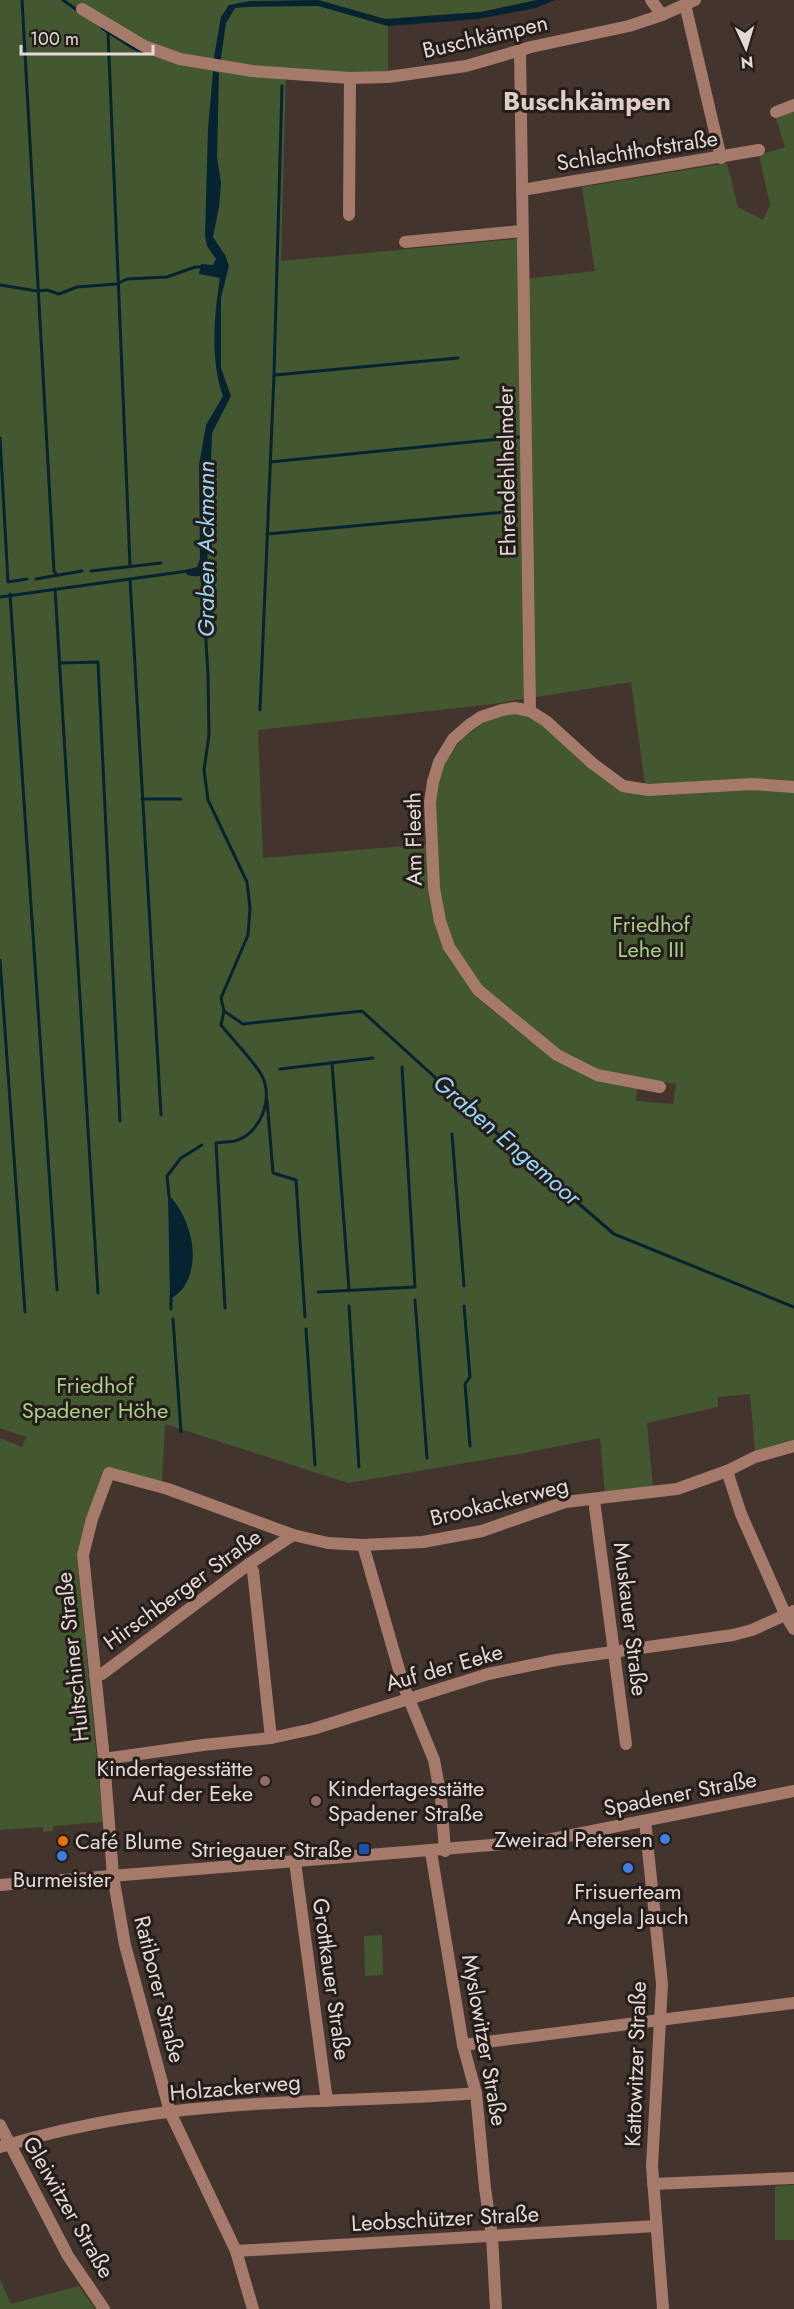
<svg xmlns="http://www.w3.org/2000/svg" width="794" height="2309" font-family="Jost,sans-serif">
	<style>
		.green { fill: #435830 }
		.water { fill: #062331 }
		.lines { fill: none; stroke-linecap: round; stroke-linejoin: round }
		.stream { stroke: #062331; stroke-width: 3 }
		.minor { stroke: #a67a6b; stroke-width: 12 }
		.education-dot { fill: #8d6e63; stroke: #241d1a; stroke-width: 2 }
		.shop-dot { fill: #3f7fe0; stroke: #241d1a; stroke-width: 2 }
		.food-dot { fill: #e8710a; stroke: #241d1a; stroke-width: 2 }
		.transit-dot { fill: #1a4fb4; stroke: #241d1a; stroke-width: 2 }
		.labels { text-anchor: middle; stroke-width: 6; stroke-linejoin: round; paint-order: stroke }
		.street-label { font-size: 22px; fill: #e3d9d5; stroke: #241d1a }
		.park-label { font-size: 22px; fill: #aacf8a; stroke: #241d1a }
		.poi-label { font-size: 22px; fill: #e3d9d5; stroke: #241d1a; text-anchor: end }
		.water-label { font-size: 24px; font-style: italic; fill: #96d6f8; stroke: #241d1a }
		.quarter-label { font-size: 26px; font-weight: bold; fill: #e0cdc5; stroke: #241d1a }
	</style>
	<rect width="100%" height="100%" fill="#43342e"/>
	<g class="green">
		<polygon points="0,0 537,0 481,12 385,19 318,0 229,5 221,18 213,63 221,50 225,23 235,8 276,5 319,6 388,26 388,76 286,72 281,261 526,238 525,279 595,271 582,187 727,163 738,207 763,220 770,205 759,155 785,147 775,115 794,108 794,784 754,781 645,784 631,682 493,704 258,730 263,858 428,844 445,946 475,996 550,1057 597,1079 637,1088 636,1101 673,1104 676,1084 598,1072 559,1053 478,984 453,947 438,894 433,801 443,764 462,739 489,719 511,713 530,716 542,723 623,790 752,787 794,790 794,1442 755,1451 750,1394 718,1397 718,1407 647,1423 653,1487 605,1495 600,1438 519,1454 348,1483 165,1424 162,1484 106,1467 80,1541 77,1556 103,1822 53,1826 53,1831 43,1832 43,1827 0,1830 0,1438 22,1447 26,1437 0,1428"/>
		<polygon points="382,1935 383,1975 365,1976 364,1936"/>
		<polygon points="794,2185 794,2240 775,2240 775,2186"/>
		<polygon points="0,2279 11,2304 79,2286 95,2309 0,2309"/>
	</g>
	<g class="water">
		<polygon points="318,0 385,19 481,12 537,0 555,0 536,8 478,19 388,26 319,6 244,7 235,8 226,23 220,65 213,63 221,17 229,5 250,1"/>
		<path d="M213,71L219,73L217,157L221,183L219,207L213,237L225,255L229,266L221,298V368L231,396L212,433L207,568C202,578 197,577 187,575L186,570L197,567L200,559L199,465L206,425L223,396C210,360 214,316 220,278L199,274L201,264L213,265L216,259L207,246L205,236L208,129Z"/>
		<path d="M168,1194C190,1217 202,1258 184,1287C181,1292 174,1296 170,1300Z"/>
	</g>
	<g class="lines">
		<g class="stream">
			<polyline points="22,0 54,571 57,575"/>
			<polyline points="63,0 77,10"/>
			<polyline points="102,28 133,48 143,52"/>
			<polyline points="108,32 130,565"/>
			<polyline points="0,285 37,291 47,290 59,294 77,287 117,284 127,279 167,277 195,267 204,267"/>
			<polyline points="275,375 458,358"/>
			<polyline points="0,438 8,582 27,579"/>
			<polyline points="270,462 520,437"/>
			<polyline points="267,534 515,511"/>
			<polyline points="91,571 161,563"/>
			<path d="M202,573L208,676L209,735L204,770L208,800L247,882L250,908L248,935L221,998L224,1011L221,1025C231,1038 256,1063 262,1076C274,1099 260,1134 235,1141C229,1142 222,1142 216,1143L225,1308"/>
			<polyline points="36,579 82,571"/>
			<polyline points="130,579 161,1115"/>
			<polyline points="55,589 98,1293"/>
			<polyline points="10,594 57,1290"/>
			<polyline points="0,597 188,571"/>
			<polyline points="60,663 98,662 120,1121"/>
			<polyline points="260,710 274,375 282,86"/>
			<polyline points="142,799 181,799"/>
			<polyline points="0,960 25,1312"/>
			<polyline points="224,1011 243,1024 362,1011 492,1129 614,1234 794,1307"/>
			<polyline points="332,1063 349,1290"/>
			<polyline points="280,1069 373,1058"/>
			<polyline points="267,1100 273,1173 296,1180 305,1317"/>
			<polyline points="452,1134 464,1286"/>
			<polyline points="169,1196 167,1176 181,1158 202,1145"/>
			<polyline points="318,1292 415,1287 402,1067"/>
			<polyline points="171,1296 171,1309"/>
			<polyline points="415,1300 427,1458"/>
			<polyline points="349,1306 359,1467"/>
			<polyline points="464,1306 470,1377 465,1384 470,1446"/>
			<polyline points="173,1319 181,1432"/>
			<polyline points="306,1329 315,1465"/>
		</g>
		<g class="minor">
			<polyline points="651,0 662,15"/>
			<polyline points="685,4 721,158"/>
			<polyline points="82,9 144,46 180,59 252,71 350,78 388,77 466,66 531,47 629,26 662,15 695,0"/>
			<polyline points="520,50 530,711"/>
			<polyline points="776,112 794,105"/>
			<polyline points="522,190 759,150"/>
			<polyline points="349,215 350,78"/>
			<polyline points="405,242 522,231"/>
			<polyline points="660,1087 597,1075 557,1055 478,990 449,947 440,921 434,888 430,802 433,782 439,762 453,739 469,725 481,717 502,710 515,708 530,711 546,721 592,763 623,786 648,790 752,784 794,787"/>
			<polyline points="727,1471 741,1514 786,1616 794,1629"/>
			<polyline points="594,1500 626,1744"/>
			<polyline points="363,1545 404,1687 434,1760 441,1798 445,1851"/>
			<polyline points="249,1564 253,1571 271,1738"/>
			<polyline points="95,1675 102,1674 249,1564 293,1535"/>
			<polyline points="104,1759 203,1745 271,1738 313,1729 488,1674 556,1660 733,1635 752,1630 794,1611"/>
			<polyline points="645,1821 662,1984 652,2166 663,2309"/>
			<polyline points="431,1852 463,2045 476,2093 485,2188 492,2236 496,2309"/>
			<polyline points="295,1862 327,2101"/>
			<polyline points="0,1885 542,1841 794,1791"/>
			<polyline points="463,2045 794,2003"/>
			<polyline points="0,2125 68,2256 104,2309"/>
			<path d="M0,2147C89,2120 182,2107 275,2103C342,2099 409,2099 476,2093"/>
			<polyline points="653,2184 794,2178"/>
			<polyline points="236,2251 656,2226"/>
			<polyline points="253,2309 236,2251 170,2112 125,1945 113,1876 104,1759 83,1555 92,1519 109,1473 168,1489 293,1535 328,1543 363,1545 423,1542 482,1531 565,1502 677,1489 727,1471 755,1457 794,1446"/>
		</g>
	</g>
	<g class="education-dot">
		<circle cx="265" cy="1781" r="6"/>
		<circle cx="316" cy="1801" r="6"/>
	</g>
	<g class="shop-dot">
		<circle cx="665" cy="1839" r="6"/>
		<circle cx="62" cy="1856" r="6"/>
		<circle cx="628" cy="1868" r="6"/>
	</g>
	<circle class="food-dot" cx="63" cy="1841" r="6"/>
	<rect class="transit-dot" x="358" y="1843" width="12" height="12" rx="3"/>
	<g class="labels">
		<g class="street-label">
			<text transform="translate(485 36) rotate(-13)" y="8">Buschkämpen</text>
			<text transform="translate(637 150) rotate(-9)" y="8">Schlachthofstraße</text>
			<text transform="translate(506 471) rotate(-91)" y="8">Ehrendehlhelmder</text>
			<text transform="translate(413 839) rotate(-91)" y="8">Am Fleeth</text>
			<text transform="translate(499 1501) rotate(-14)" y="8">Brookackerweg</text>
			<text transform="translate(182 1589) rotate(-36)" y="8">Hirschberger Straße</text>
			<text transform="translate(631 1619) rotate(83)" y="8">Muskauer Straße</text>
			<text transform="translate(72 1657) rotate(-96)" y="8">Hultschiner Straße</text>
			<text transform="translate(444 1667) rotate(-16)" y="8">Auf der Eeke</text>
			<text transform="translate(680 1793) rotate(-11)" y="8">Spadener Straße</text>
			<text transform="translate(332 1979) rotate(82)" y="8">Grottkauer Straße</text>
			<text transform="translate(160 1989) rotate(76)" y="8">Ratiborer Straße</text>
			<text transform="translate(485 2040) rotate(80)" y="8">Myslowitzer Straße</text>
			<text transform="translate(635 2064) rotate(-88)" y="8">Kattowitzer Straße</text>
			<text transform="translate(235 2087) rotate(-5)" y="8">Holzackerweg</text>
			<text transform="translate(69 2207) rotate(60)" y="8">Gleiwitzer Straße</text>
			<text transform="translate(445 2218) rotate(-3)" y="8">Leobschützer Straße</text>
		</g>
		<g class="park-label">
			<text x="651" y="932">Friedhof<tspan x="651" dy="25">Lehe III</tspan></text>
			<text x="95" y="1393">Friedhof<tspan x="95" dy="25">Spadener Höhe</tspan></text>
		</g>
		<g class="poi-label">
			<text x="253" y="1776">Kindertagesstätte<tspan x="253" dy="25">Auf der Eeke</tspan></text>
			<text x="328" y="1796" text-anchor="start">Kindertagesstätte<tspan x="328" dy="25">Spadener Straße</tspan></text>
			<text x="653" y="1847">Zweirad Petersen</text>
			<text x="75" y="1849" text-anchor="start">Café Blume</text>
			<text x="352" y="1857">Striegauer Straße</text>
			<text x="62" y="1887" text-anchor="middle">Burmeister</text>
			<text x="628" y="1899" text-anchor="middle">Frisuerteam<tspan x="628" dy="25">Angela Jauch</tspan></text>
		</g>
		<g class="water-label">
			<text transform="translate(206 549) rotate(-90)" y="8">Graben Ackmann</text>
			<text transform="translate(507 1140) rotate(41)" y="8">Graben Engemoor</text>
		</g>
		<g class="quarter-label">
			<text x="587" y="110">Buschkämpen</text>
		</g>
	</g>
	<g transform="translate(746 48) rotate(176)" stroke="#241d1a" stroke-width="4.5" paint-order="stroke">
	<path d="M0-4.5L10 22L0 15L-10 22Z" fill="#e3d9d5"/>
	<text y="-9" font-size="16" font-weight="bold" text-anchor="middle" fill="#e3d9d5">N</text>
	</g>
	<path d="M21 45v9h132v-9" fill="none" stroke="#e3d9d5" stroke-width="3"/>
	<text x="30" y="45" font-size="18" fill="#e3d9d5" stroke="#241d1a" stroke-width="4.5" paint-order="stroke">100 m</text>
</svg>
